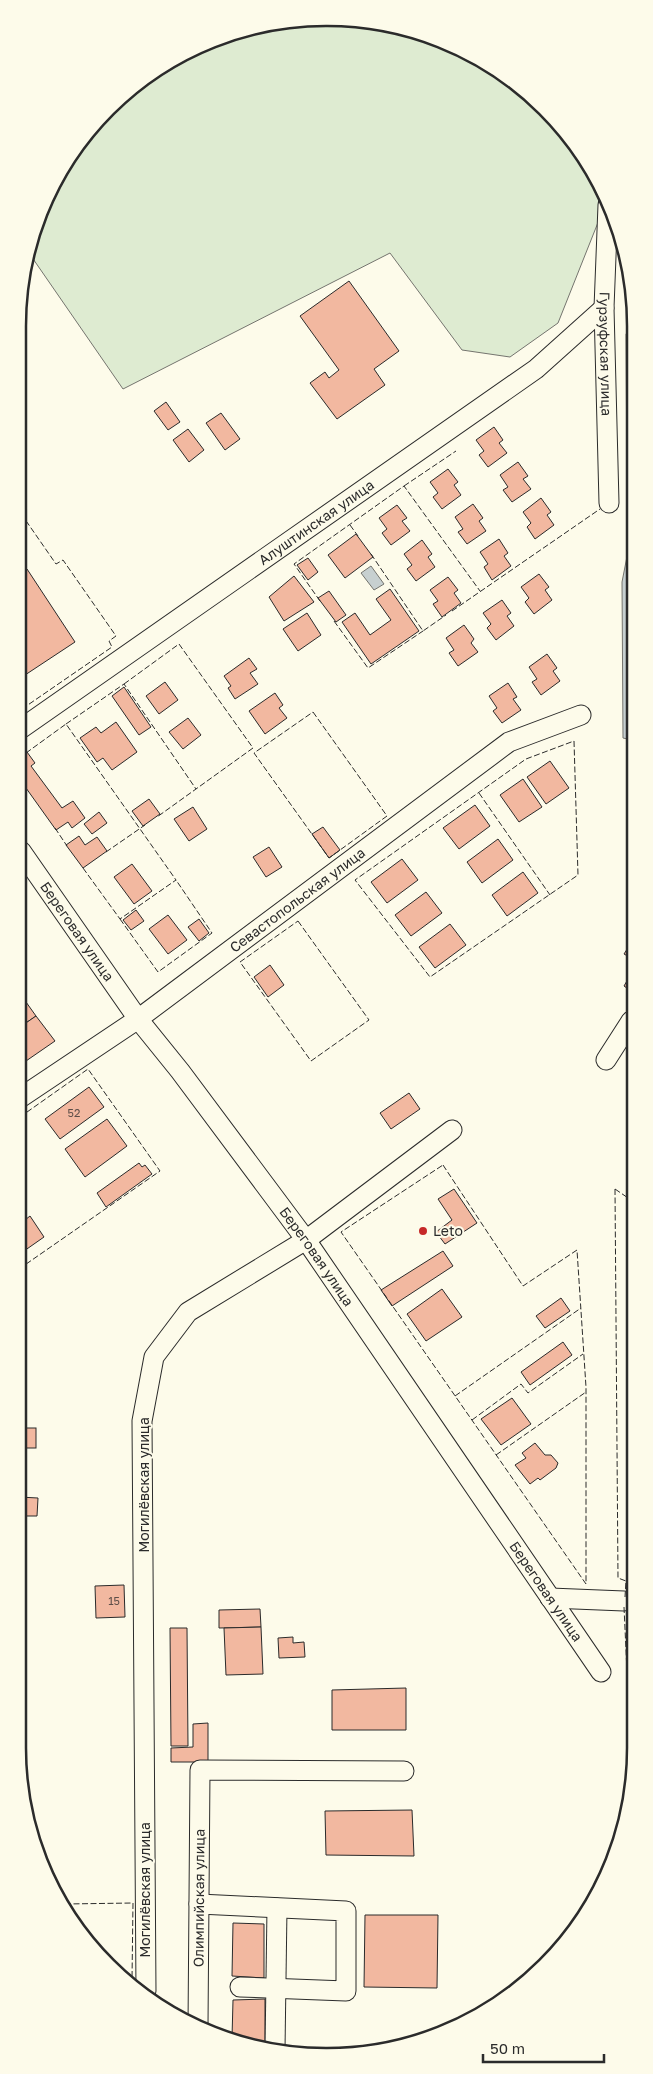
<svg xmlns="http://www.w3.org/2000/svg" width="653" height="2074" font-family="'Golos Text',sans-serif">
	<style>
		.green { fill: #deebd1; stroke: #74746e }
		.water { fill: #c7d0d0; stroke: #74746e }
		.building { fill: #f2b8a0; stroke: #2b2b2b }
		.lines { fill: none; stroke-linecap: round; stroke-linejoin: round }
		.minor-casing { stroke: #2b2b2b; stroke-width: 21 }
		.minor { stroke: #fdfbea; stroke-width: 19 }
		.fence { stroke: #2b2b2b; stroke-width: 1; stroke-dasharray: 6 2.5; stroke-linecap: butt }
		.poi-dot { fill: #c62828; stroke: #fdfbea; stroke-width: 2 }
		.labels { text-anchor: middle; stroke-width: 4; stroke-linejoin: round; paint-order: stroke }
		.number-label { font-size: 11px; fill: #5d4e48 }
		.street-label { font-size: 14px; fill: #2b2b2b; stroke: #fdfbea }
		.poi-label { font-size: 14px; fill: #2b2b2b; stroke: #fdfbea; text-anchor: start }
		.rim { fill: none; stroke: #2b2b2b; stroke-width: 2.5 }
	</style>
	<rect width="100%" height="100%" fill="#fdfbea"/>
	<polygon class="green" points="266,23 387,23 481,59 545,108 599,184 599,220 558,323 510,357 462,350 390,253 123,389 29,253 70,155 155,69"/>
	<g class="water">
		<polygon points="633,325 632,488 627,486 626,334"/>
		<polygon points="632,531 632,740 623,738 622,582"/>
		<polygon points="371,566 384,584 374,590 361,573"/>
	</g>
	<g class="building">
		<polygon points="349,281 399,351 374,369 385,385 337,419 310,383 325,372 329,378 339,370 300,316"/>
		<polygon points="166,402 180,422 168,430 154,411"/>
		<polygon points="221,413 240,439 225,450 206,423"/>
		<polygon points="494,427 503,440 499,443 507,453 488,467 479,455 484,451 476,440"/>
		<polygon points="188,429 204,450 189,462 173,440"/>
		<polygon points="518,462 528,476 523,479 531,489 512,502 503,490 508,487 500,475"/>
		<polygon points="448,469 458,482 454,485 461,495 442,509 433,497 438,493 430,482"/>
		<polygon points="541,498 551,512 547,515 554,525 535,539 527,527 531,523 523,512"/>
		<polygon points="473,504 483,518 479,521 486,531 467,544 458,532 463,529 455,517"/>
		<polygon points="397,505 407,518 402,521 410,531 391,545 382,533 387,529 379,518"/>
		<polygon points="356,534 373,557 345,578 328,555"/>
		<polygon points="499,539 508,553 504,556 511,566 492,580 484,567 488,564 480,552"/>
		<polygon points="422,540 432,554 428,557 435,567 416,581 407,569 412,565 404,554"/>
		<polygon points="308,558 318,572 308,580 297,565"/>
		<polygon points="27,569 75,642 22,677 22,572"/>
		<polygon points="539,574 549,587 545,590 552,600 534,614 525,602 529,598 521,587"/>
		<polygon points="294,576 314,602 284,621 269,597"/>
		<polygon points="448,577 458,590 454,593 461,603 442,617 433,604 438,601 430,590"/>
		<polygon points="390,589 419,631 371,664 342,622 355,613 370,635 391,620 376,599"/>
		<polygon points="329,591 346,615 336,622 318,598"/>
		<polygon points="502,600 511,613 507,616 514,626 496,640 487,628 491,624 483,613"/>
		<polygon points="307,613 321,635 298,651 283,629"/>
		<polygon points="464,625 474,639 471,643 478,652 458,666 449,653 454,650 446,638"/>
		<polygon points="547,654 557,668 553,671 560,681 541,695 532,682 537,679 529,667"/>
		<polygon points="249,658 257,669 250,673 258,684 235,699 228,688 231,686 224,676"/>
		<polygon points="165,682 178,700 159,714 146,696"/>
		<polygon points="508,683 517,697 513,699 521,710 502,723 493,711 497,708 489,696"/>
		<polygon points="124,687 151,727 139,735 112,696"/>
		<polygon points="275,693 283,705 279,708 287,718 265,734 249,711"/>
		<polygon points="188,718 201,735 183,749 169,732"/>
		<polygon points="116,722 137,752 112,770 103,758 97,762 80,738 96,727 101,733"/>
		<polygon points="27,752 35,763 31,766 62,808 73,801 85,818 72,828 68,822 56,830 21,781 22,756"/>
		<polygon points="550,761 569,788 546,804 527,777"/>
		<polygon points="523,779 542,807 519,822 500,795"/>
		<polygon points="149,799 160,814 143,826 132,811"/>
		<polygon points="475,805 490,826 459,849 443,828"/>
		<polygon points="193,807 207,829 189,841 174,819"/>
		<polygon points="99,812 107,823 92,834 84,824"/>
		<polygon points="323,827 340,850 329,858 312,834"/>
		<polygon points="79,836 85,845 97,837 107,851 83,868 66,845"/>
		<polygon points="498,839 513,860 482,883 467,862"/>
		<polygon points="269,847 282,867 266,877 253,857"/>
		<polygon points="402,859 418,880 387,903 371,882"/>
		<polygon points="132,864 152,891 134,904 114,877"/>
		<polygon points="523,872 538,893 507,916 492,895"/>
		<polygon points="426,892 442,913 411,936 395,915"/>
		<polygon points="136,910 144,921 131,930 123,920"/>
		<polygon points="168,915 187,940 168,954 149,929"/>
		<polygon points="199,919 209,933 199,941 188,927"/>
		<polygon points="450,924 466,945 435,968 419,947"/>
		<polygon points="631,943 631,958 624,954"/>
		<polygon points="270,965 284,985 268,997 254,977"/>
		<polygon points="631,974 631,991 624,986"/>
		<polygon points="21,995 36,1016 20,1027"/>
		<polygon points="36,1016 55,1041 26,1061 20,1055 20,1027"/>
		<polygon points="89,1087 104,1107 60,1139 45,1119"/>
		<polygon points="409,1093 420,1109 391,1129 380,1113"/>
		<polygon points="107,1119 127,1146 85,1177 65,1149"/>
		<polygon points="139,1163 142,1167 145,1165 152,1174 106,1207 97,1193"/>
		<polygon points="454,1189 477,1223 445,1244 436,1232 452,1220 438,1199"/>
		<polygon points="30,1216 44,1237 24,1251 20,1244 20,1224"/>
		<polygon points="443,1251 453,1266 392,1306 381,1290"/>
		<polygon points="442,1289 462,1317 426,1341 407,1314"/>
		<polygon points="561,1298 570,1311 545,1328 536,1316"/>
		<polygon points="563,1342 572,1355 530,1385 521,1372"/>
		<polygon points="512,1398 531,1424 501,1445 481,1419"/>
		<rect x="19" y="1428" width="17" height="20"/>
		<polygon points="535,1443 545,1455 551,1455 558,1463 556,1468 540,1480 538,1478 530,1484 515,1465 526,1458 522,1453"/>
		<polygon points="19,1497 38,1498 37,1516 18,1516"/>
		<polygon points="124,1585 125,1617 96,1618 95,1586"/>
		<polygon points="260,1609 261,1627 219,1628 219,1610"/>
		<polygon points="261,1627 263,1674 226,1675 224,1628"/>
		<polygon points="170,1628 187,1628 188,1746 171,1746"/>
		<polygon points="293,1637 293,1643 304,1642 305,1657 279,1658 278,1638"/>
		<polygon points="406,1688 406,1730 332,1730 332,1690"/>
		<polygon points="208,1723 208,1762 171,1762 171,1748 193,1747 193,1724"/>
		<polygon points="412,1810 414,1856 326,1855 325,1811"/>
		<polygon points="365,1915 438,1915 437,1988 364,1987"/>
		<polygon points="233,1923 264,1924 264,1978 232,1976"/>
		<polygon points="265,1999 265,2047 232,2038 233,2000"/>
	</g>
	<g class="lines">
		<g class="minor-casing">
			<g id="minor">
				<path id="s1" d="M608,205L604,308L609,503"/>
				<path id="s2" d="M22,728L536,369L604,308"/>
				<path id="s3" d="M21,851L138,1019L180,1071L306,1240L601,1672"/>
				<polyline points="606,1060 631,1021"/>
				<path id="s4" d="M20,1098L138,1019L509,742L581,715"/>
				<polyline points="550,1598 624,1601"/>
				<polyline points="199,1904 346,1911 346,1991 240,1987"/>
				<polyline points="146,1991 142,1421 154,1357 188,1312 306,1240 452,1130"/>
				<path id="s5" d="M198,2027L200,1770L404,1771"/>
				<polyline points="275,2050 277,1908"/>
			</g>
		</g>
		<use href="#minor" class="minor"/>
		<g class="fence">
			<polyline points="404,486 456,451"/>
			<polyline points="350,525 358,536"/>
			<polyline points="371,554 423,631 446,615"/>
			<polyline points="320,601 294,564 404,486 480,591"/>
			<polyline points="452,611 600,509"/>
			<polyline points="334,621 368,668 423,631"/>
			<polyline points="124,684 179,644 253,748 196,789"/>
			<polyline points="22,709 112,647 109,641 116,636 63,560 56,564 22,515"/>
			<polygon points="313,712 387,816 329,858 254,753"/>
			<polyline points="66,724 124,684 196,789 157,817"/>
			<polygon points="574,741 578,875 430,977 355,880 526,759"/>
			<polyline points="26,753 66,724 176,880 120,919 83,868"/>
			<polyline points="479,793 550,895"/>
			<polyline points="55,828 67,846"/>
			<polyline points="106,852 145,825"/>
			<polyline points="120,919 158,972 212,933 176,880"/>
			<polygon points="298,921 369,1020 311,1061 240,962"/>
			<polygon points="443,1165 523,1286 577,1250 586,1387 586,1584 341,1232"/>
			<polyline points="615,1189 618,1578 626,1581 625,1597"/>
			<polyline points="615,1189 631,1200"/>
			<polyline points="19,1269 160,1171 88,1069 20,1117"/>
			<polyline points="455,1396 581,1308"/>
			<polyline points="472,1420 521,1384 528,1393 583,1354"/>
			<polyline points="496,1455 586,1392"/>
			<polyline points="624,1607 630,1737"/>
			<polyline points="65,1904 133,1903 132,1980"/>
		</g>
	</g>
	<circle class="poi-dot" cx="423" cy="1231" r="5"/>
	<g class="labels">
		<g class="number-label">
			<text x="74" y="1117">52</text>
			<text x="114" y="1605">15</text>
		</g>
		<g class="street-label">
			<text dy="5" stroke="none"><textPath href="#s1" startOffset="149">Гурзуфская улица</textPath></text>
			<text dy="5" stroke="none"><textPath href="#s2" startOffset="359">Алуштинская улица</textPath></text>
			<text dy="5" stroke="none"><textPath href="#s4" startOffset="341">Севастопольская улица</textPath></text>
			<text dy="5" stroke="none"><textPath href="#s3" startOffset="98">Береговая улица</textPath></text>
			<text dy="5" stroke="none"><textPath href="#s3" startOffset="502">Береговая улица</textPath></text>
			<text transform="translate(144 1485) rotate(-90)" y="5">Могилёвская улица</text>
			<text dy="5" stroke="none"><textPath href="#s3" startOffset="908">Береговая улица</textPath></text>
			<text transform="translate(145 1890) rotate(-90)" y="5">Могилёвская улица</text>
			<text dy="5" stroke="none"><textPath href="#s5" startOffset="129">Олимпийская улица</textPath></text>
		</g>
		<g class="poi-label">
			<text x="433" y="1236">Leto</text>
		</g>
	</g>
	<path d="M0 0H653V2074H0ZM326 26H327A300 300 0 0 1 627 326V1748A300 300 0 0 1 327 2048H326A300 300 0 0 1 26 1748V326A300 300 0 0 1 326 26Z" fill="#fdfbea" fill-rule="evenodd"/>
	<path class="rim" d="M326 26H327A300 300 0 0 1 627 326V1748A300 300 0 0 1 327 2048H326A300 300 0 0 1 26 1748V326A300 300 0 0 1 326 26Z"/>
	<path d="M483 2054v8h121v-8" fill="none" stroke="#2b2b2b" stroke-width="2.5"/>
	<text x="490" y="2054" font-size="15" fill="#2b2b2b" stroke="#fdfbea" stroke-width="4" paint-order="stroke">50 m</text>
</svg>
